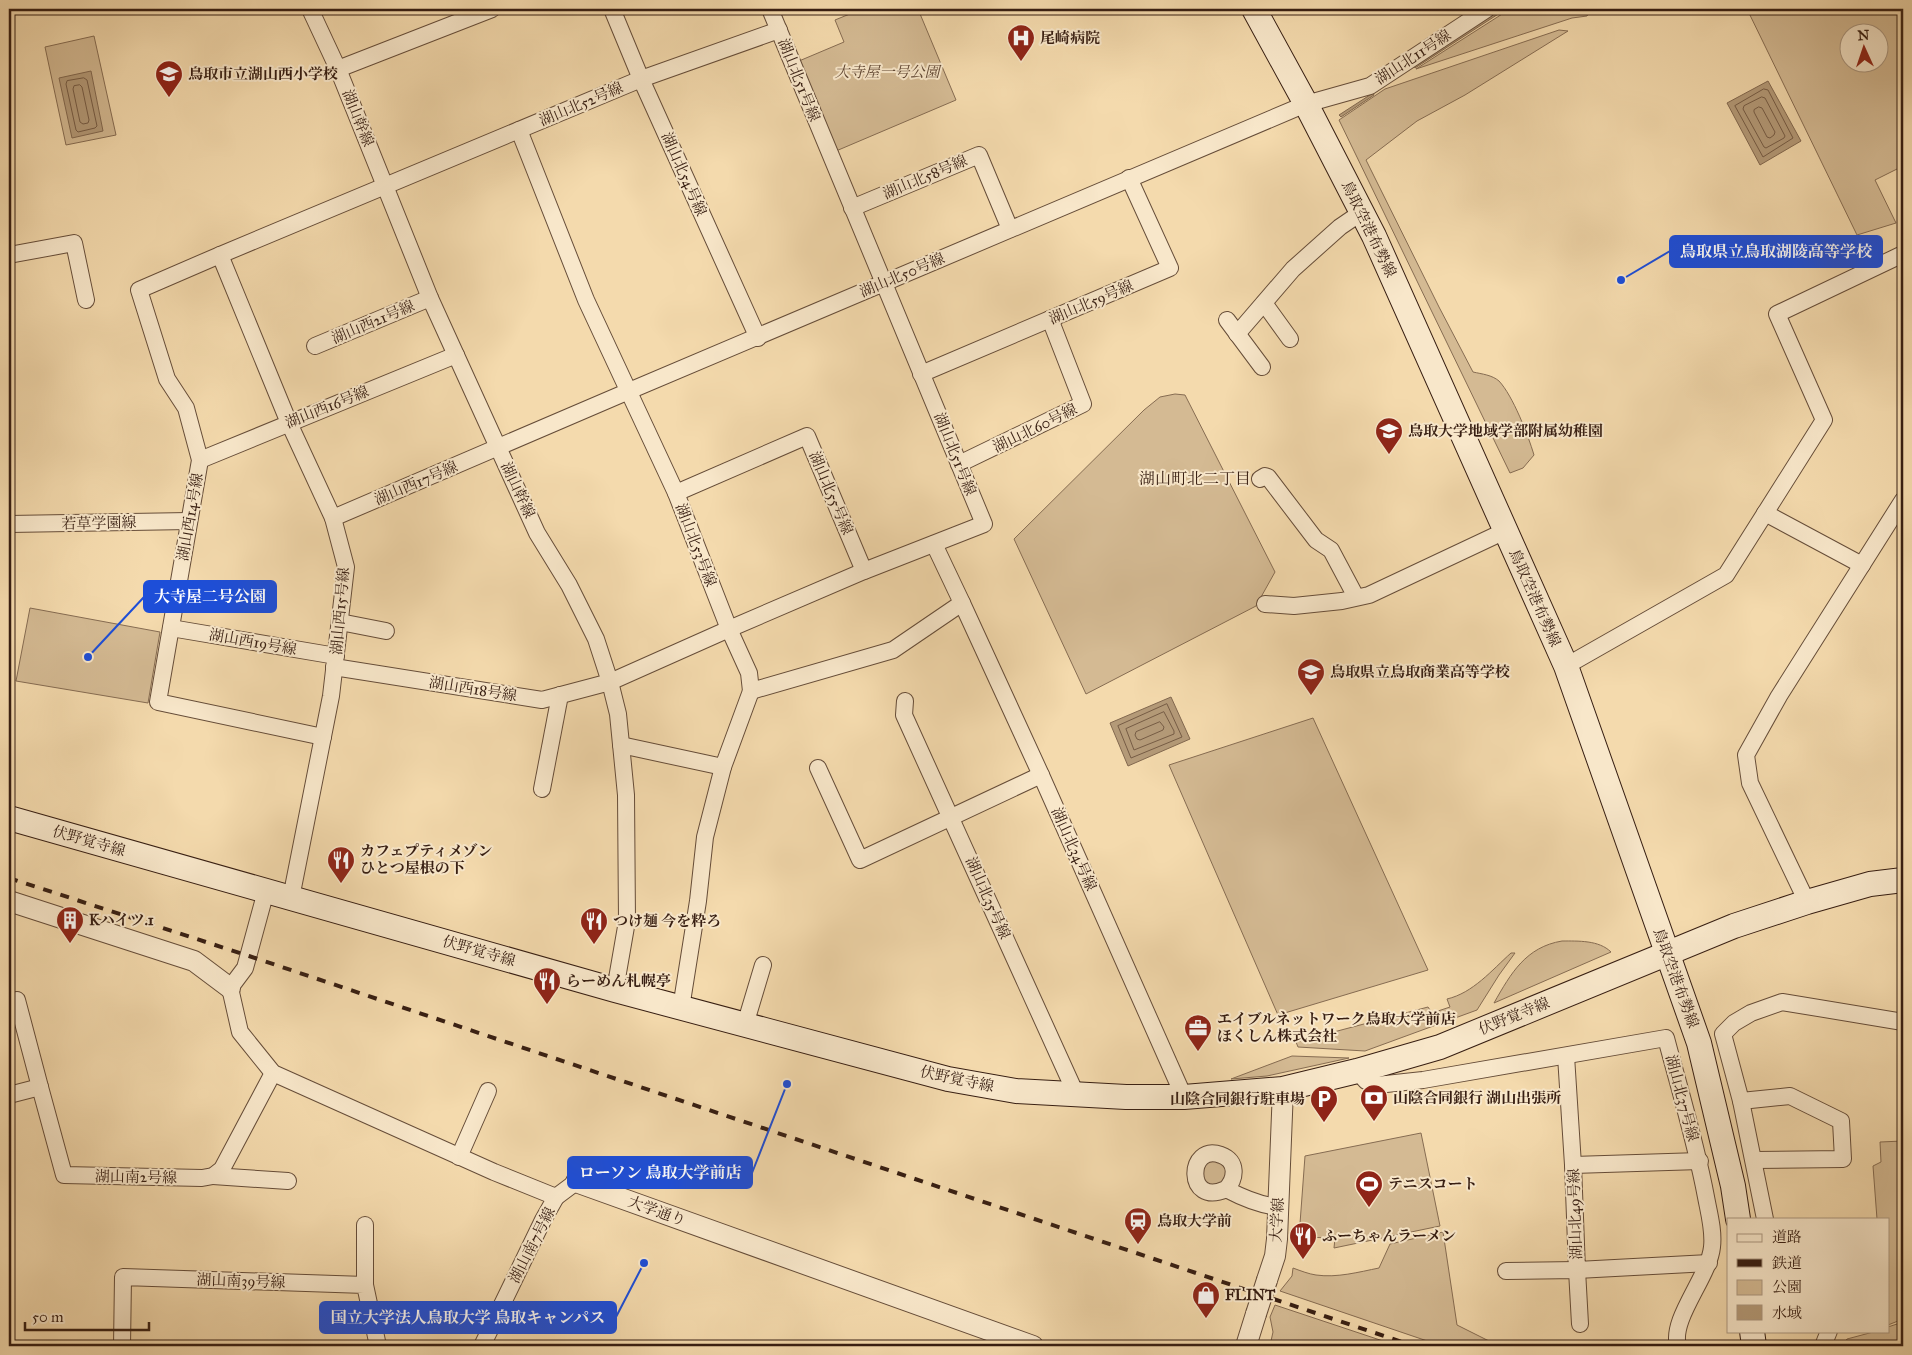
<svg xmlns="http://www.w3.org/2000/svg" width="1912" height="1355" font-family="'IM FELL Great Primer','Noto Serif JP',serif">
	<style>
		.green { fill: #d4ba93; stroke: #866c52; fill-rule: evenodd }
		.water { fill: #b49a78; stroke: #82684f }
		.lines { fill: none; stroke-linecap: round; stroke-linejoin: round }
		.shore { stroke: #765c45; stroke-width: 1 }
		.minor-casing { stroke: #664d39; stroke-width: 18 }
		.tertiary-casing { stroke: #664d39; stroke-width: 22 }
		.secondary-casing { stroke: #371e12; stroke-width: 26 }
		.minor { stroke: #f8e7ca; stroke-width: 16 }
		.tertiary { stroke: #f8e7ca; stroke-width: 20 }
		.secondary { stroke: #f8e7ca; stroke-width: 24 }
		.rail { stroke: #371e12; stroke-width: 4; stroke-dasharray: 9 9; stroke-linecap: butt }
		.tertiary-bridge-casing { stroke: #664d39; stroke-width: 22; stroke-linecap: butt }
		.tertiary-bridge { stroke: #f8e7ca; stroke-width: 20 }
		.labels { text-anchor: middle; stroke-width: 4; stroke-linejoin: round; paint-order: stroke }
		.poi-label { font-size: 15px; font-weight: bold; fill: #371e12; stroke: #f8e7ca; text-anchor: start }
		.street-label { font-size: 15px; fill: #371e12; stroke: #f8e7ca }
		.park-label { font-size: 15px; font-style: italic; fill: #5e4532; stroke: #f8e7ca }
		.neighbourhood-label { font-size: 16px; fill: #371e12; stroke: #f8e7ca }
		.leader { fill: none; stroke: #1d4ed8; stroke-width: 2 }
		.callout-dot { fill: #1d4ed8; stroke: #f8e7ca; stroke-width: 2 }
		.callout { fill: #1d4ed8; stroke: #1d4ed8; stroke-width: 2 }
		.callout-label { font-size: 16px; text-anchor: middle; font-weight: bold; fill: #fff }
	</style>
	<rect width="100%" height="100%" fill="#f4daad"/>
	<filter id="stains"><feTurbulence type="fractalNoise" baseFrequency=".004" numOctaves="4"/><feColorMatrix values="0 0 0 0 .2 0 0 0 0 .09 0 0 0 0 .02 0 0 0 .5 -.17"/></filter>
	<radialGradient id="worn" r=".72"><stop offset=".6" stop-color="#630" stop-opacity="0"/><stop offset="1" stop-color="#630" stop-opacity=".3"/></radialGradient>
	<g class="green">
		<polygon points="862,9 918,9 956,100 836,151 799,61 844,42 835,20"/>
		<polygon points="1510,9 1591,9 1587,16 1572,18 1416,69"/>
		<path d="M1747,9H1903V166L1875,180L1896,223L1857,235ZM1850,32H1880V62H1850Z"/>
		<path d="M1559,30L1568,31L1465,95L1417,121L1366,160L1439,307L1473,372C1482,374 1492,375 1499,381C1513,396 1528,435 1534,455L1523,468L1510,473L1339,120L1385,89Z"/>
		<polygon points="94,36 116,135 66,145 45,47"/>
		<polygon points="1175,394 1185,395 1275,572 1256,606 1086,694 1014,539 1144,410 1160,397"/>
		<polygon points="30,608 160,632 148,703 16,681"/>
		<polygon points="1313,718 1428,970 1278,1015 1169,765"/>
		<path d="M1562,941C1578,941 1599,940 1611,952L1494,1003C1511,973 1526,947 1562,941Z"/>
		<path d="M1511,953H1515L1499,975L1477,1010L1365,1051L1298,1047L1296,1042L1428,1007L1432,1013L1450,1007L1447,999C1473,993 1492,970 1511,953Z"/>
		<polygon points="1292,1056 1349,1058 1267,1076 1231,1079"/>
		<polygon points="1421,1133 1440,1226 1334,1248 1335,1238 1299,1237 1305,1156"/>
		<polygon points="1903,1141 1903,1241 1901,1243 1903,1260 1903,1319 1888,1325 1888,1219 1877,1219 1873,1166 1881,1162 1880,1142"/>
		<polygon points="1223,1161 1229,1178 1214,1187 1202,1180 1203,1166 1206,1162"/>
		<path d="M1443,1232L1457,1325L1493,1343L1503,1346H1442L1280,1291L1292,1276L1293,1268C1301,1271 1309,1274 1316,1275C1337,1278 1359,1272 1379,1268L1390,1244Z"/>
		<polygon points="1275,1305 1398,1346 1311,1346 1271,1341 1273,1332 1270,1317"/>
		<polygon points="1903,1322 1903,1346 1842,1346 1847,1339 1877,1331 1888,1331 1888,1327"/>
	</g>
	<g class="water">
		<polygon points="1502,9 1506,9 1415,68 1414,66"/>
		<polygon points="91,71 103,131 72,138 59,78"/>
		<polygon points="1768,81 1801,141 1760,165 1727,103"/>
		<polygon points="1373,93 1374,95 1341,117 1339,115"/>
		<polygon points="1171,697 1190,739 1128,766 1110,723"/>
	</g>
	<g class="lines">
		<g class="shore">
			<polygon points="84,78 87,80 97,126 95,128 78,132 76,130 66,84 67,81"/>
			<polygon points="80,85 82,87 89,120 88,123 83,124 80,122 73,89 74,86"/>
			<polygon points="1764,89 1768,90 1793,138 1763,157 1735,106"/>
			<polygon points="1762,97 1765,98 1785,136 1784,138 1766,148 1764,147 1743,109 1744,106"/>
			<polygon points="1759,107 1762,108 1775,132 1774,135 1770,138 1767,137 1754,112 1754,110"/>
			<polygon points="1167,704 1182,737 1131,758 1118,726"/>
			<polygon points="1164,712 1174,731 1174,734 1134,750 1126,729"/>
			<polygon points="1160,722 1164,727 1163,730 1140,740 1137,739 1135,735 1136,732"/>
		</g>
		<g class="minor-casing">
			<g id="minor">
				<polyline points="310,9 338,69 430,298 537,533 569,585 596,639 610,682 618,714 626,795 627,921 615,990"/>
				<polyline points="612,9 641,79 758,338"/>
				<polyline points="338,69 492,9"/>
				<polyline points="519,130 586,300 676,493 729,629 749,673 751,691 893,650 962,603 934,544"/>
				<polyline points="852,208 979,155 1010,229"/>
				<polyline points="9,255 74,243 86,300"/>
				<polyline points="220,255 289,423 333,518 346,567 331,696 291,898"/>
				<polyline points="1264,303 1290,339"/>
				<polyline points="1227,320 1262,367"/>
				<polyline points="1237,334 1293,269 1340,227 1362,212"/>
				<polyline points="315,346 430,298"/>
				<polyline points="921,374 1170,268 1129,178"/>
				<polyline points="200,460 456,355"/>
				<polyline points="959,464 1083,404 1050,319"/>
				<polyline points="1260,479 1265,476 1268,477 1316,540 1331,550 1356,597"/>
				<polyline points="676,493 807,436 864,571"/>
				<polyline points="1765,513 1862,565"/>
				<polyline points="333,518 629,391 1306,104 1370,86 1487,9"/>
				<polyline points="9,524 189,521"/>
				<polyline points="962,603 1041,775 1184,1097"/>
				<polyline points="1265,604 1294,606 1342,601 1369,595 1505,531"/>
				<polyline points="340,622 386,631"/>
				<polyline points="171,628 336,656"/>
				<polyline points="1566,666 1726,575 1824,420 1777,314 1903,254"/>
				<polyline points="334,667 542,700 610,682 729,629 864,571 984,524 770,9"/>
				<polyline points="905,701 904,715 1076,1094"/>
				<polyline points="323,737 158,702 200,460 186,408 167,379 139,290 220,255 641,79 779,30"/>
				<polyline points="621,745 723,767 751,691"/>
				<polyline points="818,768 860,860 1041,775"/>
				<polyline points="542,789 560,695"/>
				<polyline points="266,891 245,968 230,988 240,1032 273,1073 494,1172 556,1197 576,1182"/>
				<polyline points="1807,902 1750,783 1746,755 1779,696 1903,500"/>
				<polyline points="17,1000 40,1087"/>
				<polyline points="681,1008 698,901 705,837 723,767"/>
				<polyline points="745,1025 763,965"/>
				<polyline points="1566,1056 1573,1165 1577,1270 1709,1263"/>
				<path d="M1357,1071L1366,1081L1377,1085L1423,1080L1666,1038C1680,1091 1696,1143 1706,1197C1709,1213 1714,1231 1712,1247C1709,1277 1670,1319 1678,1346"/>
				<polyline points="9,1095 40,1087 64,1175 202,1178 213,1176 222,1169 273,1073"/>
				<polyline points="1741,1101 1790,1096 1841,1121 1843,1159 1754,1160"/>
				<polyline points="459,1157 488,1091"/>
				<polyline points="1573,1165 1700,1161"/>
				<polyline points="213,1176 288,1181"/>
				<path d="M1226,1189C1236,1179 1238,1161 1221,1155C1187,1142 1185,1208 1226,1189C1243,1198 1259,1205 1278,1207"/>
				<polyline points="1765,1219 1741,1101 1723,1034 1734,1023 1751,1013 1782,1002 1903,1022"/>
				<polyline points="1506,1271 1577,1270 1580,1324"/>
				<polyline points="365,1285 365,1225"/>
				<polyline points="122,1346 123,1277 365,1285 378,1346"/>
				<polyline points="482,1346 543,1220 556,1197"/>
				<polyline points="1823,1346 1829,1331"/>
			</g>
		</g>
		<g class="tertiary-casing">
			<g id="tertiary">
				<polyline points="9,901 194,961 230,988"/>
				<polyline points="576,1182 1033,1346"/>
				<polyline points="1267,1280 1275,1256 1277,1239 1283,1089"/>
				<polyline points="1246,1346 1256,1314"/>
			</g>
		</g>
		<g class="secondary-casing">
			<g id="secondary">
				<polyline points="1254,9 1306,104 1374,236 1566,666 1699,1043 1733,1186 1738,1219"/>
				<polyline points="9,818 615,990 948,1079 1016,1091 1126,1097 1184,1097 1283,1089 1357,1071 1440,1047 1734,926 1807,902 1870,884 1903,880"/>
				<polyline points="1752,1331 1754,1346"/>
			</g>
		</g>
		<use href="#minor" class="minor"/>
		<use href="#tertiary" class="tertiary"/>
		<use href="#secondary" class="secondary"/>
		<polyline class="rail" points="9,878 249,956 1414,1346"/>
		<g class="tertiary-bridge-casing">
			<polyline id="tertiary-bridge" points="1256,1314 1267,1280"/>
		</g>
		<use href="#tertiary-bridge" class="tertiary-bridge"/>
	</g>
	<defs>
		<g id="hospital-pin" transform="scale(1.4375)"><path d="M0 17L-7.5 6A9.5 9.5 0 1 1 7.5 6Z" fill="#8f2418" stroke="#f8e7ca"/><path d="M-5-5h3v3.5h4V-5h3V5h-3V1.5h-4V5h-3Z" fill="#fff"/></g>
		<g id="school-pin" transform="scale(1.4375)"><path d="M0 17L-7.5 6A9.5 9.5 0 1 1 7.5 6Z" fill="#8f2418" stroke="#f8e7ca"/><path d="M0-5L7-2L0 1L-7-2ZM-4 1L0 2.5L4 1V4Q0 6-4 4Z" fill="#fff"/></g>
		<g id="restaurant-pin" transform="scale(1.4375)"><path d="M0 17L-7.5 6A9.5 9.5 0 1 1 7.5 6Z" fill="#8f2418" stroke="#f8e7ca"/><path d="M-5-6h1v4h1v-4h1v4h1v-4h1v5L-1.5 .5V6h-2V.5L-5-1ZM5-6V6H3V1.5H1.5Q1.5-4 5-6Z" fill="#fff"/></g>
		<g id="building-pin" transform="scale(1.4375)"><path d="M0 17L-7.5 6A9.5 9.5 0 1 1 7.5 6Z" fill="#8f2418" stroke="#f8e7ca"/><path d="M-4-6H4V6H1V3H-1V6H-4ZM-2.5-4.3h1.7v1.8h-1.7ZM.8-4.3h1.7v1.8H.8ZM-2.5-1h1.7V.8h-1.7ZM.8-1h1.7V.8H.8Z" fill="#fff"/></g>
		<g id="office-pin" transform="scale(1.4375)"><path d="M0 17L-7.5 6A9.5 9.5 0 1 1 7.5 6Z" fill="#8f2418" stroke="#f8e7ca"/><path d="M-6-3h4V-5.5h4V-3h4V5H-6ZM-1-4.5V-3h2v-1.5ZM-6 0V1H6V0Z" fill="#fff"/></g>
		<g id="bank-pin" transform="scale(1.4375)"><path d="M0 17L-7.5 6A9.5 9.5 0 1 1 7.5 6Z" fill="#8f2418" stroke="#f8e7ca"/><path d="M-6-4H6V4H-6ZM0-2.3a2.3 2.3 0 1 0 0 4.6a2.3 2.3 0 1 0 0-4.6Z" fill="#fff"/></g>
		<g id="parking-pin" transform="scale(1.4375)"><path d="M0 17L-7.5 6A9.5 9.5 0 1 1 7.5 6Z" fill="#8f2418" stroke="#f8e7ca"/><path d="M-3.5-5.5H1a3.5 3.5 0 0 1 0 7H-1V5.5H-3.5ZM-1-3.4V-.6H.8a1.4 1.4 0 0 0 0-2.8Z" fill="#fff"/></g>
		<g id="stadium-pin" transform="scale(1.4375)"><path d="M0 17L-7.5 6A9.5 9.5 0 1 1 7.5 6Z" fill="#8f2418" stroke="#f8e7ca"/><path d="M0-5a6.5 5 0 1 0 0 10a6.5 5 0 1 0 0-10ZM-3.5-1.8h7v3.6h-7Z" fill="#fff"/></g>
		<g id="station-pin" transform="scale(1.4375)"><path d="M0 17L-7.5 6A9.5 9.5 0 1 1 7.5 6Z" fill="#8f2418" stroke="#f8e7ca"/><path d="M-3-6H3Q5-6 5-4V2Q5 4 3 4L4.5 6H3L1.5 4h-3L-3 6H-4.5L-3 4Q-5 4-5 2V-4Q-5-6-3-6ZM-3.5-4v3h7v-3ZM-3.5 1v1.5H-2V1ZM2 1v1.5H3.5V1Z" fill="#fff"/></g>
		<g id="shop-pin" transform="scale(1.4375)"><path d="M0 17L-7.5 6A9.5 9.5 0 1 1 7.5 6Z" fill="#8f2418" stroke="#f8e7ca"/><path d="M-5-2.5h2.3a2.7 3.5 0 0 1 5.4 0H5L5.5 6h-11ZM-1.5-2.5h3a1.5 2.3 0 0 0-3 0Z" fill="#fff"/></g>
	</defs>
	<g fill-rule="evenodd">
		<use href="#hospital-pin" x="1021" y="38"/>
		<use href="#school-pin" x="169" y="74"/>
		<use href="#school-pin" x="1389" y="431"/>
		<use href="#school-pin" x="1311" y="672"/>
		<use href="#restaurant-pin" x="341" y="860"/>
		<use href="#building-pin" x="70" y="920"/>
		<use href="#restaurant-pin" x="594" y="921"/>
		<use href="#restaurant-pin" x="547" y="981"/>
		<use href="#office-pin" x="1198" y="1028"/>
		<use href="#bank-pin" x="1374" y="1098"/>
		<use href="#parking-pin" x="1324" y="1099"/>
		<use href="#stadium-pin" x="1369" y="1184"/>
		<use href="#station-pin" x="1138" y="1221"/>
		<use href="#restaurant-pin" x="1303" y="1236"/>
		<use href="#shop-pin" x="1206" y="1295"/>
	</g>
	<g class="labels">
		<g class="poi-label">
			<text x="1040" y="43">尾崎病院</text>
			<text x="188" y="79">鳥取市立湖山西小学校</text>
			<text x="1408" y="436">鳥取大学地域学部附属幼稚園</text>
			<text x="1330" y="677">鳥取県立鳥取商業高等学校</text>
			<text x="360" y="856">カフェプティメゾン<tspan x="360" dy="17">ひとつ屋根の下</tspan></text>
			<text x="89" y="925">Kハイツ.1</text>
			<text x="613" y="926">つけ麺 今を粋ろ</text>
			<text x="566" y="986">らーめん札幌亭</text>
			<text x="1217" y="1024">エイブルネットワーク鳥取大学前店<tspan x="1217" dy="17">ほくしん株式会社</tspan></text>
			<text x="1393" y="1103">山陰合同銀行 湖山出張所</text>
			<text x="1305" y="1104" text-anchor="end">山陰合同銀行駐車場</text>
			<text x="1388" y="1189">テニスコート</text>
			<text x="1157" y="1226">鳥取大学前</text>
			<text x="1322" y="1241">ふーちゃんラーメン</text>
			<text x="1225" y="1300">FLINT</text>
		</g>
		<g class="street-label">
			<text transform="translate(1413 57) rotate(-33)" y="5">湖山北11号線</text>
			<text transform="translate(799 80) rotate(68)" y="5">湖山北51号線</text>
			<text transform="translate(581 104) rotate(-23)" y="5">湖山北52号線</text>
			<text transform="translate(358 118) rotate(68)" y="5">湖山幹線</text>
			<text transform="translate(684 174) rotate(66)" y="5">湖山北54号線</text>
			<text transform="translate(925 177) rotate(-23)" y="5">湖山北58号線</text>
			<text transform="translate(1369 229) rotate(64)" y="5">鳥取空港布勢線</text>
			<text transform="translate(902 275) rotate(-23)" y="5">湖山北50号線</text>
			<text transform="translate(1091 302) rotate(-23)" y="5">湖山北59号線</text>
			<text transform="translate(373 322) rotate(-23)" y="5">湖山西21号線</text>
			<text transform="translate(327 407) rotate(-22)" y="5">湖山西16号線</text>
			<text transform="translate(1035 428) rotate(-26)" y="5">湖山北60号線</text>
			<text transform="translate(955 454) rotate(68)" y="5">湖山北51号線</text>
			<text transform="translate(416 483) rotate(-23)" y="5">湖山西17号線</text>
			<text transform="translate(518 490) rotate(65)" y="5">湖山幹線</text>
			<text transform="translate(831 493) rotate(67)" y="5">湖山北55号線</text>
			<text transform="translate(190 517) rotate(-80)" y="5">湖山西14号線</text>
			<text transform="translate(99 523) rotate(-1)" y="5">若草学園線</text>
			<text transform="translate(696 545) rotate(69)" y="5">湖山北53号線</text>
			<text transform="translate(1535 598) rotate(66)" y="5">鳥取空港布勢線</text>
			<text transform="translate(340 611) rotate(-85)" y="5">湖山西15号線</text>
			<text transform="translate(253 642) rotate(10)" y="5">湖山西19号線</text>
			<text transform="translate(473 689) rotate(9)" y="5">湖山西18号線</text>
			<text transform="translate(89 841) rotate(16)" y="5">伏野覚寺線</text>
			<text transform="translate(1074 849) rotate(66)" y="5">湖山北34号線</text>
			<text transform="translate(988 898) rotate(66)" y="5">湖山北35号線</text>
			<text transform="translate(479 951) rotate(16)" y="5">伏野覚寺線</text>
			<text transform="translate(1676 978) rotate(70)" y="5">鳥取空港布勢線</text>
			<text transform="translate(1514 1016) rotate(-22)" y="5">伏野覚寺線</text>
			<text transform="translate(957 1079) rotate(12)" y="5">伏野覚寺線</text>
			<text transform="translate(1682 1098) rotate(75)" y="5">湖山北37号線</text>
			<text transform="translate(136 1177) rotate(1)" y="5">湖山南2号線</text>
			<text transform="translate(657 1211) rotate(20)" y="5">大学通り</text>
			<text transform="translate(1575 1214) rotate(-92)" y="5">湖山北49号線</text>
			<text transform="translate(1277 1220) rotate(-87)" y="5">大学線</text>
			<text transform="translate(532 1245) rotate(-63)" y="5">湖山南7号線</text>
			<text transform="translate(241 1281) rotate(2)" y="5">湖山南39号線</text>
		</g>
		<g class="park-label">
			<text x="887" y="77">大寺屋一号公園</text>
		</g>
		<g class="neighbourhood-label">
			<text x="1195" y="484">湖山町北二丁目</text>
		</g>
	</g>
	<path class="leader" d="M1621 280L1670 251M88 657L144 597M787 1084L752 1173M644 1263L616 1317"/>
	<g class="callout-dot">
		<circle cx="1621" cy="280" r="5"/>
		<circle cx="88" cy="657" r="5"/>
		<circle cx="787" cy="1084" r="5"/>
		<circle cx="644" cy="1263" r="5"/>
	</g>
	<g class="callout">
		<rect x="1670" y="236" width="212" height="31" rx="5"/>
		<rect x="144" y="581" width="132" height="31" rx="5"/>
		<rect x="568" y="1157" width="184" height="31" rx="5"/>
		<rect x="320" y="1302" width="296" height="31" rx="5"/>
	</g>
	<g class="callout-label">
		<text x="1776" y="257">鳥取県立鳥取湖陵高等学校</text>
		<text x="210" y="602">大寺屋二号公園</text>
		<text x="660" y="1178">ローソン 鳥取大学前店</text>
		<text x="468" y="1323">国立大学法人鳥取大学 鳥取キャンパス</text>
	</g>
	<rect width="1912" height="1355" fill="none" stroke="#f4daad" stroke-width="30"/>
	<rect x="10" y="10" width="1892" height="1335" fill="none" stroke="#371e12" stroke-width="2.5"/>
	<rect x="15" y="15" width="1882" height="1325" fill="none" stroke="#371e12"/>
	<rect x="1727" y="1218" width="162" height="115" fill="#f8e7ca" stroke="#ab9780"/>
	<rect x="1737" y="1234" width="25" height="8" fill="#f8e7ca" stroke="#ab9780"/>
	<text x="1772" y="1242" font-size="15" fill="#371e12">道路</text>
	<rect x="1737" y="1259" width="25" height="8" fill="#371e12" stroke="#ab9780"/>
	<text x="1772" y="1268" font-size="15" fill="#371e12">鉄道</text>
	<rect x="1737" y="1280" width="25" height="15" fill="#d4ba93" stroke="#ab9780"/>
	<text x="1772" y="1292" font-size="15" fill="#371e12">公園</text>
	<rect x="1737" y="1305" width="25" height="15" fill="#b49a78" stroke="#ab9780"/>
	<text x="1772" y="1318" font-size="15" fill="#371e12">水域</text>
	<g transform="translate(1864 48) rotate(357)"><circle r="24" fill="#f8e7ca" stroke="#ab9780"/>
	<path d="M0-4L9 19L0 12L-9 19Z" fill="#8f2418"/>
	<text y="-8" font-size="14" font-weight="bold" text-anchor="middle" fill="#371e12">N</text>
	</g>
	<path d="M25 1322v8h124v-8" fill="none" stroke="#371e12" stroke-width="2.5"/>
	<text x="32" y="1322" font-size="15" fill="#371e12" stroke="#f8e7ca" stroke-width="4" paint-order="stroke">50 m</text>
	<rect width="100%" height="100%" filter="url(#stains)"/>
	<rect width="100%" height="100%" fill="url(#worn)"/>
</svg>
